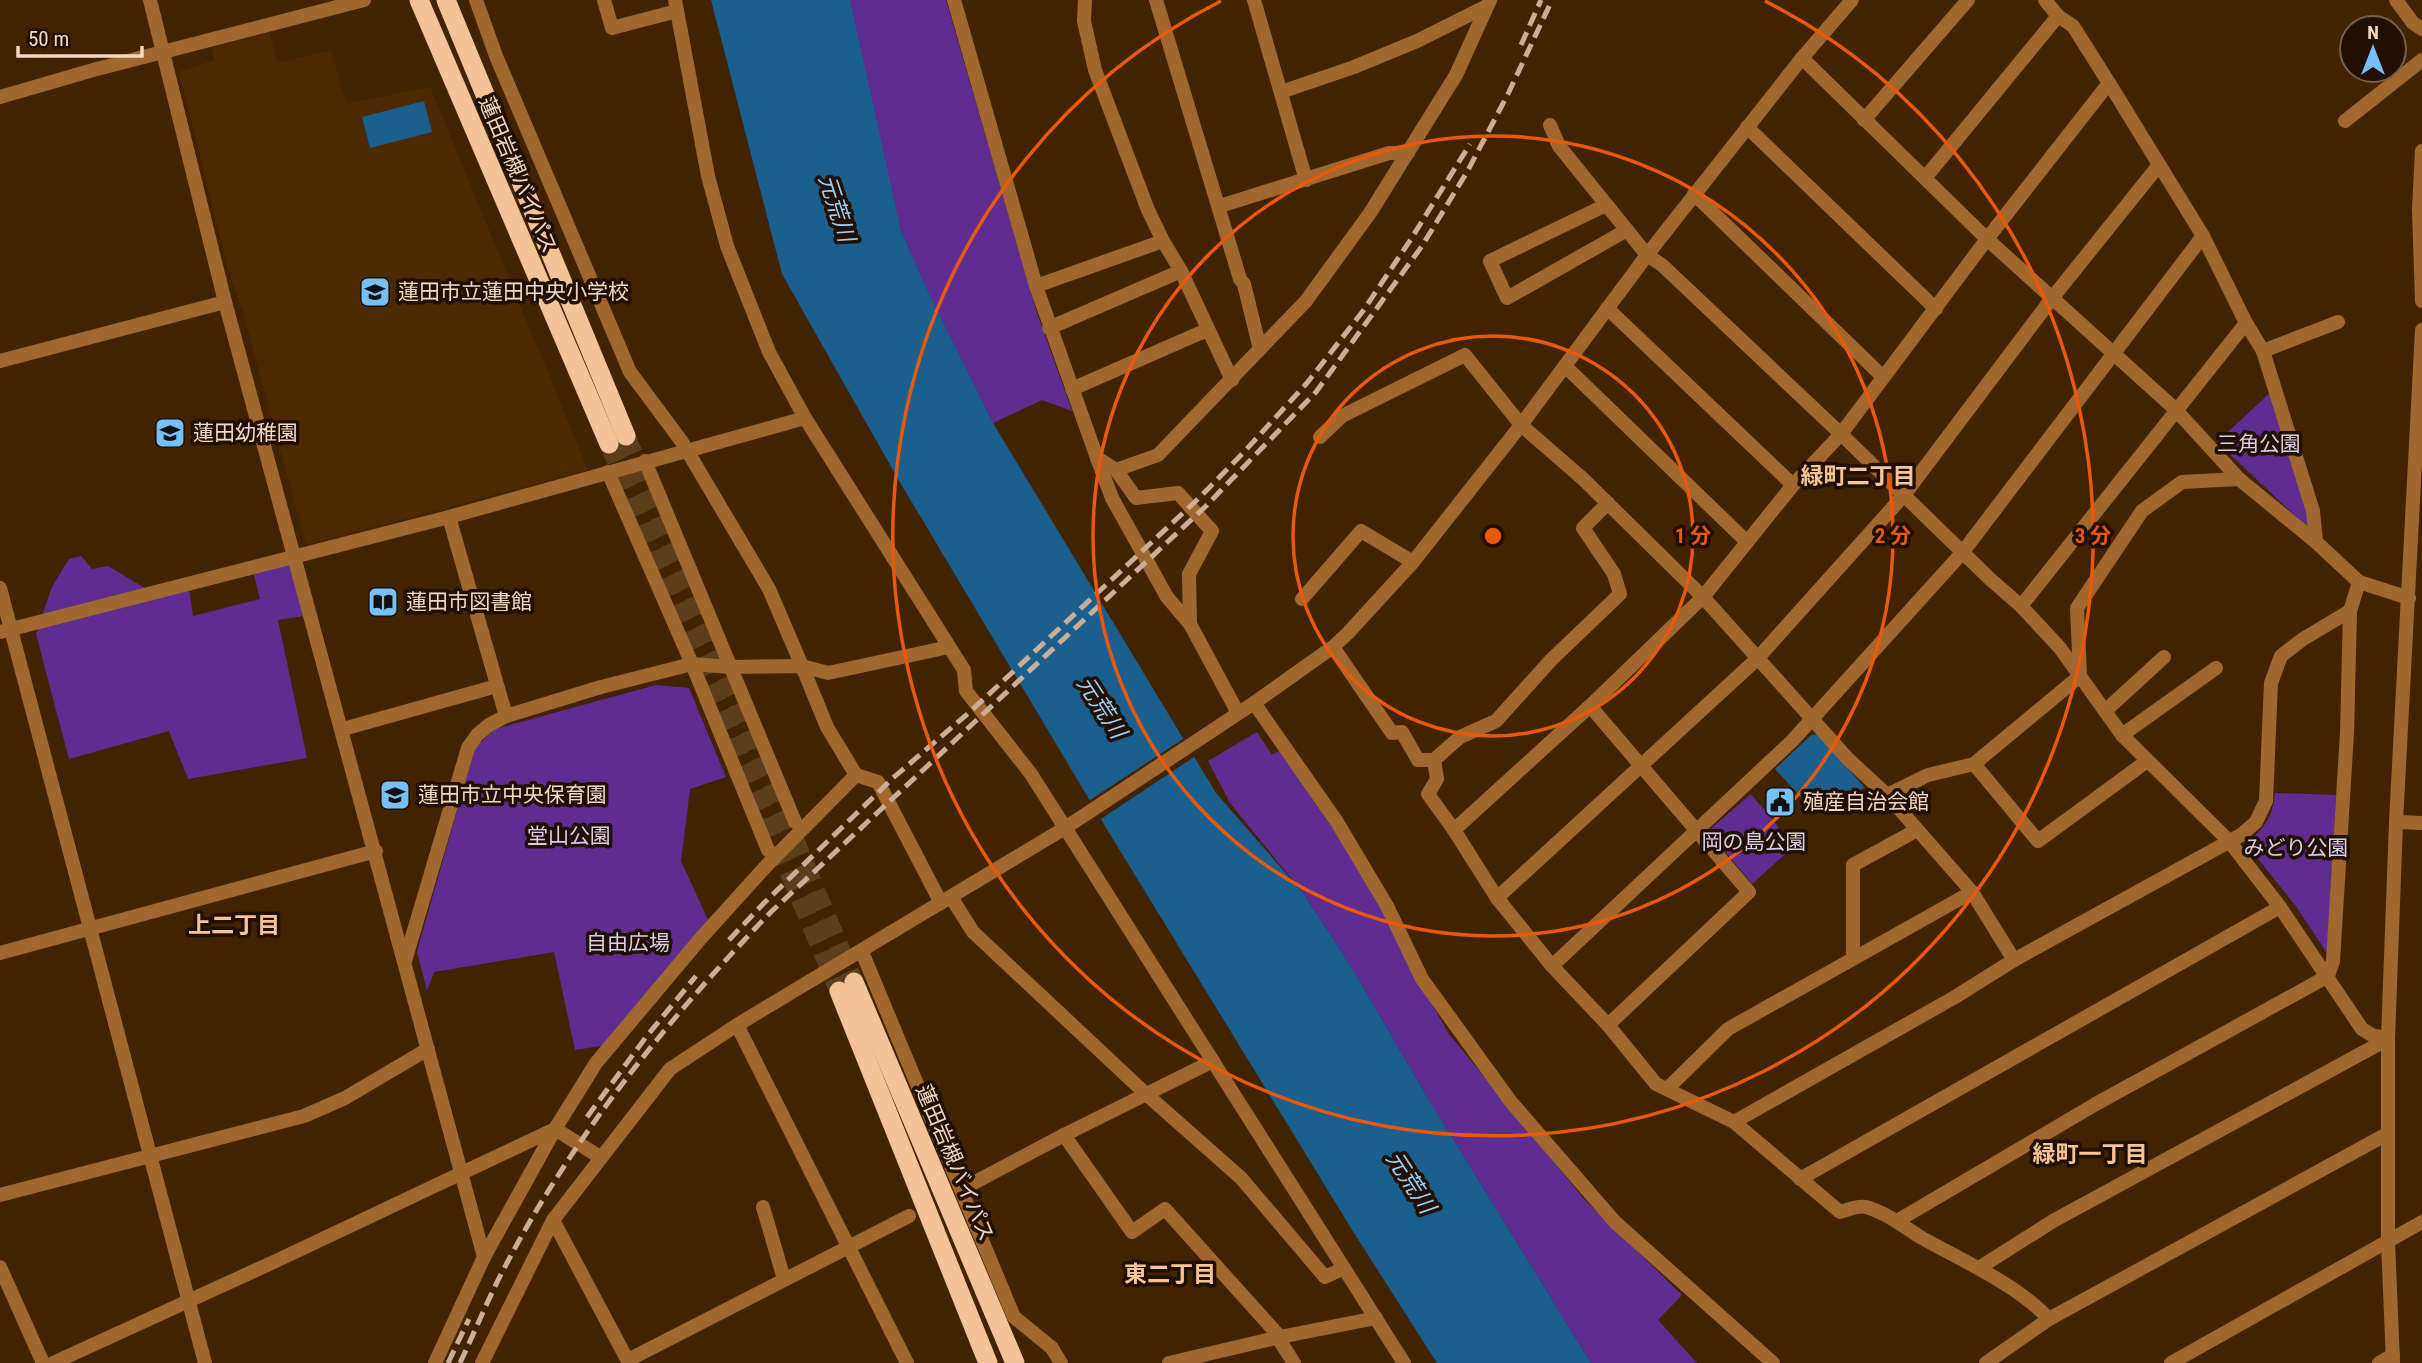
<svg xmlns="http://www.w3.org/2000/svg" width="2422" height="1363" font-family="'Roboto Condensed','Noto Sans JP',sans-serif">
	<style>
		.built { fill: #4d2900 }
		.green { fill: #5f2d91 }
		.water { fill: #1a5f8d }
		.pier { fill: #422300 }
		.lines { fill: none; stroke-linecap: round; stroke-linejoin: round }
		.trunk-tunnel { stroke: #5c3e1d; stroke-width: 19; stroke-dasharray: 19 10; stroke-linecap: butt }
		.minor { stroke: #a0682f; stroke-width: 14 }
		.tertiary { stroke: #a0682f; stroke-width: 14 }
		.trunk { stroke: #f4c498; stroke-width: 19 }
		.rail { stroke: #caaf96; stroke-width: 5; stroke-dasharray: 14 7; stroke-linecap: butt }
		.ring { fill: none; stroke: #e8590c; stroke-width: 3.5 }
		.labels { text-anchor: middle; stroke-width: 7; stroke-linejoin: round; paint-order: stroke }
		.street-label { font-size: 21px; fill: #f2d8c2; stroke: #211001 }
		.poi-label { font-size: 21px; fill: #f2d8c2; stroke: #211001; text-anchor: start }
		.park-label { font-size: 21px; fill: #d9cfea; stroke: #211001 }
		.water-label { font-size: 23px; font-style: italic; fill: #9dd0f9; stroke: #211001 }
		.neighbourhood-label { font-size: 23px; font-weight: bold; fill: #f7c497; stroke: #211001 }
		.centre { fill: #e8590c; stroke: #211001; stroke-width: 3.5 }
		.ring-label { font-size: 21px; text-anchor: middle; font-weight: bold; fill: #e8590c; stroke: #211001; stroke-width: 7; stroke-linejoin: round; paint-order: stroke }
	</style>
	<rect width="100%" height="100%" fill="#422300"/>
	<polygon class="built" points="270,33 277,63 331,50 346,104 430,87 588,470 306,545 244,315 228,270 179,72 214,60 212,47"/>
	<g class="green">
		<polygon points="846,0 946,0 1037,313 1072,411 1042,400 993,423 933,304 901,231"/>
		<polygon points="2271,392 2311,522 2306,526 2217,442"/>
		<polygon points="81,556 92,569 108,566 160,597 189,589 193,616 260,599 253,571 291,564 304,616 278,620 307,758 188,779 169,731 69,759 36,634 52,587 69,559"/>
		<polygon points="656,685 689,688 726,777 690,789 681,861 708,920 607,1045 575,1050 554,952 434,972 427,991 417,951 475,748 495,729"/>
		<polygon points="1257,732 1272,755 1280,750 1348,850 1374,894 1413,972 1449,1034 1584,1199 1682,1295 1658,1320 1697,1363 1591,1363 1423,1090 1352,968 1303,893 1230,803 1208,761"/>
		<path d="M2275,793L2336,795L2327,953L2295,905L2246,844C2265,827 2272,819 2275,793Z"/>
		<polygon points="1751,794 1794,846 1752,884 1708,831"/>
	</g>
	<g class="water">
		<polygon points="711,0 850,0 901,231 929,294 993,423 1216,793 1303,893 1352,968 1423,1090 1591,1363 1437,1363 1354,1233 1108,831 898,479 782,274"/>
		<polygon points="424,101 432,132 370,148 362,117"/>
		<polygon points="1818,734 1865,788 1811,808 1775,769 1811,735"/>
	</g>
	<polygon class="pier" points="1186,737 1197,755 1098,821 1087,802"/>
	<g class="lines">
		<g class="trunk-tunnel">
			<polyline points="626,436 854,982"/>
			<polyline points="609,444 839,991"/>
		</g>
		<g class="minor">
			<polyline points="150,0 225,302 484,1257"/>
			<polyline points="476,0 496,56 630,372 682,442 769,589 802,666 828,673 949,647"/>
			<polyline points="604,0 612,28 677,11"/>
			<polyline points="675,0 708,176 727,246 769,352 805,418 964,670 966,691 1031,774 1404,1363"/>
			<polyline points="954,0 1036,286 1097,458 1116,470 1136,498 1178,493 1212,531 1189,574 1190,624"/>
			<polyline points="1085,0 1084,21 1095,70 1148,210 1163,241 1181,271 1232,380"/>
			<polyline points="1156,0 1240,279 1244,284 1260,349"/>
			<polyline points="1254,0 1306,180"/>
			<polyline points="2045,0 2058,16 2073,26 2109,83 2203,236 2246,323 2263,351 2313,511 2316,542"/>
			<polyline points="2396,0 2413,23 2422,29"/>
			<polyline points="1802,58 1987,239 2175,409 2239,479 2316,542 2359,582 2409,598"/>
			<polyline points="1281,92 1354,67 1417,41 1487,6"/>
			<polyline points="0,97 93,70 364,0"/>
			<polyline points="1864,120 1968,0"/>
			<polyline points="2345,121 2422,60"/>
			<polyline points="1550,125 1559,146 1647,255 1662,265 1841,434 1990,579 2021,606 2060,648 2122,735 2229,841 2280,907 2362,1029 2372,1035 2388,1039 2053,1221 1979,1268"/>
			<polyline points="1747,127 1936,309"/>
			<polyline points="1925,178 2058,16"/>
			<polyline points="1694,194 1883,377"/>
			<polyline points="1606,205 1490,261 1507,298 1627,230"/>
			<polyline points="1220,206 1389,153 1408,153"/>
			<polyline points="1036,286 1163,241"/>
			<polyline points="1607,308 1793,485"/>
			<polyline points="1049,328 1181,271"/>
			<polyline points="2263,351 2338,322"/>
			<polyline points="0,361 225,302"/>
			<polyline points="1565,366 1747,542"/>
			<polyline points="1072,389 1207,330"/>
			<polyline points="1320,437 1342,416 1465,355 1521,425 1582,478 1703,597 1847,758 1887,795 1972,892 2014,960"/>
			<polyline points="1097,458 1112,498 1167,597 1190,624 1238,713"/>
			<polyline points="645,461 795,822"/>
			<polyline points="1116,470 1158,455 1306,301 1370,213 1456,75 1490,0"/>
			<polyline points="608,472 692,664 768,850"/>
			<polyline points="449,517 506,716"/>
			<polyline points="0,588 205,1363"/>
			<polyline points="1302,599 1361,531 1413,562"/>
			<polyline points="2021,606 2246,323"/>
			<polyline points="0,632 449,517 805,418"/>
			<path d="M1333,647L1392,733L1402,732L1418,760H1434L1437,779L1428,794L1454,830L1497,898L1552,966L1608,1025L1656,1084L1734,1122L1840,1212C1847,1210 1858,1205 1866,1207C1887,1213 1904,1227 1922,1238C1963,1261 2018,1285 2049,1319"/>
			<polyline points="2080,675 2077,608 2142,511 2182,482 2239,479"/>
			<polyline points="1254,703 1337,822 1387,906 1422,979 1511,1102 1615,1222 1773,1363"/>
			<polyline points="1590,706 1749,892 1608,1025"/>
			<polyline points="2105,711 2164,657"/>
			<polyline points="343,729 497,686"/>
			<polyline points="2122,735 2216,668"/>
			<polyline points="1434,760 1460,737 1496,721 1551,660 1620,594 1614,574 1583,528 1608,503"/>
			<polyline points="1974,764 2038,841 2147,761"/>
			<polyline points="1887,795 1928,775 1974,764 2080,676"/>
			<polyline points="2396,822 2422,823"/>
			<polyline points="1454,830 1590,706 1703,597 1793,485 1841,434 1987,239 2109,83"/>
			<polyline points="951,897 973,932 1146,1094 1241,1178 1325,1277 1344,1268"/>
			<polyline points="1497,898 1757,659 1904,495 2053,297 2159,165"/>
			<polyline points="862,952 1014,1317 1052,1348 1061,1363"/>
			<polyline points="0,953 376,851"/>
			<polyline points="1853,958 1853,865 1917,830"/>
			<polyline points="405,961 468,748 477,735 489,725 506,716 601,687 692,664 730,667 802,666 827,727 856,775"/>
			<polyline points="1552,966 1792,741 1962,553 2203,236"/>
			<polyline points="737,1025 907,1363"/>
			<polyline points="1667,1089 1728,1029 1972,892"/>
			<polyline points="1734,1122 1955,997 2014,960 2241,835 2256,822 2266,801 2271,683 2281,656 2303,639 2350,611"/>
			<polyline points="1064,1135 1132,1232 1165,1209 1280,1337"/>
			<polyline points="1800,1179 2280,907"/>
			<polyline points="962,1189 1064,1135 1213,1061"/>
			<polyline points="0,1195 304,1116 345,1098 428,1049"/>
			<polyline points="763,1207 784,1279"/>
			<polyline points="553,1220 629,1363"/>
			<polyline points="1897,1221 2094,1105 2328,976 2333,961 2347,733 2350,611 2359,582"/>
			<polyline points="1278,1338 1294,1363"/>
			<polyline points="628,1360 909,1216"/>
			<polyline points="53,1363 278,1260 555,1129 600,1157"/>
			<polyline points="435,1363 484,1257 555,1129 596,1063 701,938 768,864 856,775 878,782 941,903"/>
			<polyline points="1169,1363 1280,1337 1376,1318"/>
			<polyline points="1986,1363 2049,1319 2387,1134"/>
			<polyline points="2379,1363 2393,1355"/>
		</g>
		<g class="tertiary">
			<polyline points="2422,151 2419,209 2422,301"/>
			<polyline points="0,1267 43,1363"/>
			<polyline points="482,1363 553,1220 670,1069 737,1025 1065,828 1254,703 1333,647 1348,633 1413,562 1521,425 1647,255 1802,58 1852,0"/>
			<polyline points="2171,1363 2422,1222"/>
			<polyline points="2393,1363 2388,1241 2388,1039 2396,822 2422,330"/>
		</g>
		<g class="trunk">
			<polyline points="419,0 609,444"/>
			<polyline points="446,0 626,436"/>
			<polyline points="854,982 1015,1363"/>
			<polyline points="839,991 988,1363"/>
		</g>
		<g class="rail">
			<polyline points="1521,45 1541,0"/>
			<polyline points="729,940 764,903 893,778 972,710 1199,498 1244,452 1307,383 1363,311 1411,239 1470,144"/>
			<polyline points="587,1117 646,1037 696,976"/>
			<polyline points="448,1363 469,1319"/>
			<path d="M460,1363C476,1329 490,1294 508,1261C575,1134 671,1015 771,912L1206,506L1316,392L1422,246L1467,172L1508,94L1552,0"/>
		</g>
	</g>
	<g class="ring">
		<circle cx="1493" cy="536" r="200"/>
		<circle cx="1493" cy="536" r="400"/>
		<path d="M1765 1A600 600 0 1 1 1221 1"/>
	</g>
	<defs>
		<g id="school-square" transform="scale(1.575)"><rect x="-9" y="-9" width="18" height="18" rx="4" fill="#77bff7" stroke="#211001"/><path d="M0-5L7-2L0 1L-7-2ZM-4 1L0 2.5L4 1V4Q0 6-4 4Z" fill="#111"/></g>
		<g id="library-square" transform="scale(1.575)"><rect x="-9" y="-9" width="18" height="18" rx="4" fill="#77bff7" stroke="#211001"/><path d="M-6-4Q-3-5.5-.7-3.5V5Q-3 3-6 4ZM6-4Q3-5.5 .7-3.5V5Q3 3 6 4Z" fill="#111"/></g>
		<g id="civic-square" transform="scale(1.575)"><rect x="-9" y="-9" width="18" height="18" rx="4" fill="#77bff7" stroke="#211001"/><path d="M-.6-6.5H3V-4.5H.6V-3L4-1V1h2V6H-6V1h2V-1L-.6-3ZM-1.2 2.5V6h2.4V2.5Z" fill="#111"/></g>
	</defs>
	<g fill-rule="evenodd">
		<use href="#school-square" x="375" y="292"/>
		<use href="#school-square" x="170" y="433"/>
		<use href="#library-square" x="383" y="602"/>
		<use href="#school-square" x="395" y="795"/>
		<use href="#civic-square" x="1780" y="802"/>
	</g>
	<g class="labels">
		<g class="street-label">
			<text transform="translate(518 175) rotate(67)" y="7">蓮田岩槻バイパス</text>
			<text transform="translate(955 1163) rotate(67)" y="7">蓮田岩槻バイパス</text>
		</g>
		<g class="poi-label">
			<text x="398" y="299">蓮田市立蓮田中央小学校</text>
			<text x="193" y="440">蓮田幼稚園</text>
			<text x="406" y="609">蓮田市図書館</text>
			<text x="418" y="802">蓮田市立中央保育園</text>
			<text x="1803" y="809">殖産自治会館</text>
		</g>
		<g class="park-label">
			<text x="2259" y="451">三角公園</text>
			<text x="569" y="843">堂山公園</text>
			<text x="1754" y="849">岡の島公園</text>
			<text x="2296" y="855">みどり公園</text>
			<text x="628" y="950">自由広場</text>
		</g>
		<g class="water-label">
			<text transform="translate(837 208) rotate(72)" y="8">元荒川</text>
			<text transform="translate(1102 707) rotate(57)" y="8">元荒川</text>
			<text transform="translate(1411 1182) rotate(57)" y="8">元荒川</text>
		</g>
		<g class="neighbourhood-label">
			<text x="1858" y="484">緑町二丁目</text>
			<text x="234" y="933">上二丁目</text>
			<text x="2090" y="1162">緑町一丁目</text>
			<text x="1170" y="1282">東二丁目</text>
		</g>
	</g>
	<circle cx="1493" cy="536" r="10" class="centre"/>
	<g class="ring-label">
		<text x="1693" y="543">1 分</text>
		<text x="1893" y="543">2 分</text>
		<text x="2093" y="543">3 分</text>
	</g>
	<g transform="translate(2373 49)"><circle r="33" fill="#211001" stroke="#75604e" stroke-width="2"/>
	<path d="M0-5L12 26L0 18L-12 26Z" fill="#77bff7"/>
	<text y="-10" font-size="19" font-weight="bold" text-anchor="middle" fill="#f2d8c2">N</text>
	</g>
	<path d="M18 46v10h124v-10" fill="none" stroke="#f2d8c2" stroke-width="3.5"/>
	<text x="28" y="46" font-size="21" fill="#f2d8c2" stroke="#211001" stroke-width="5" paint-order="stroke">50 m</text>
</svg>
